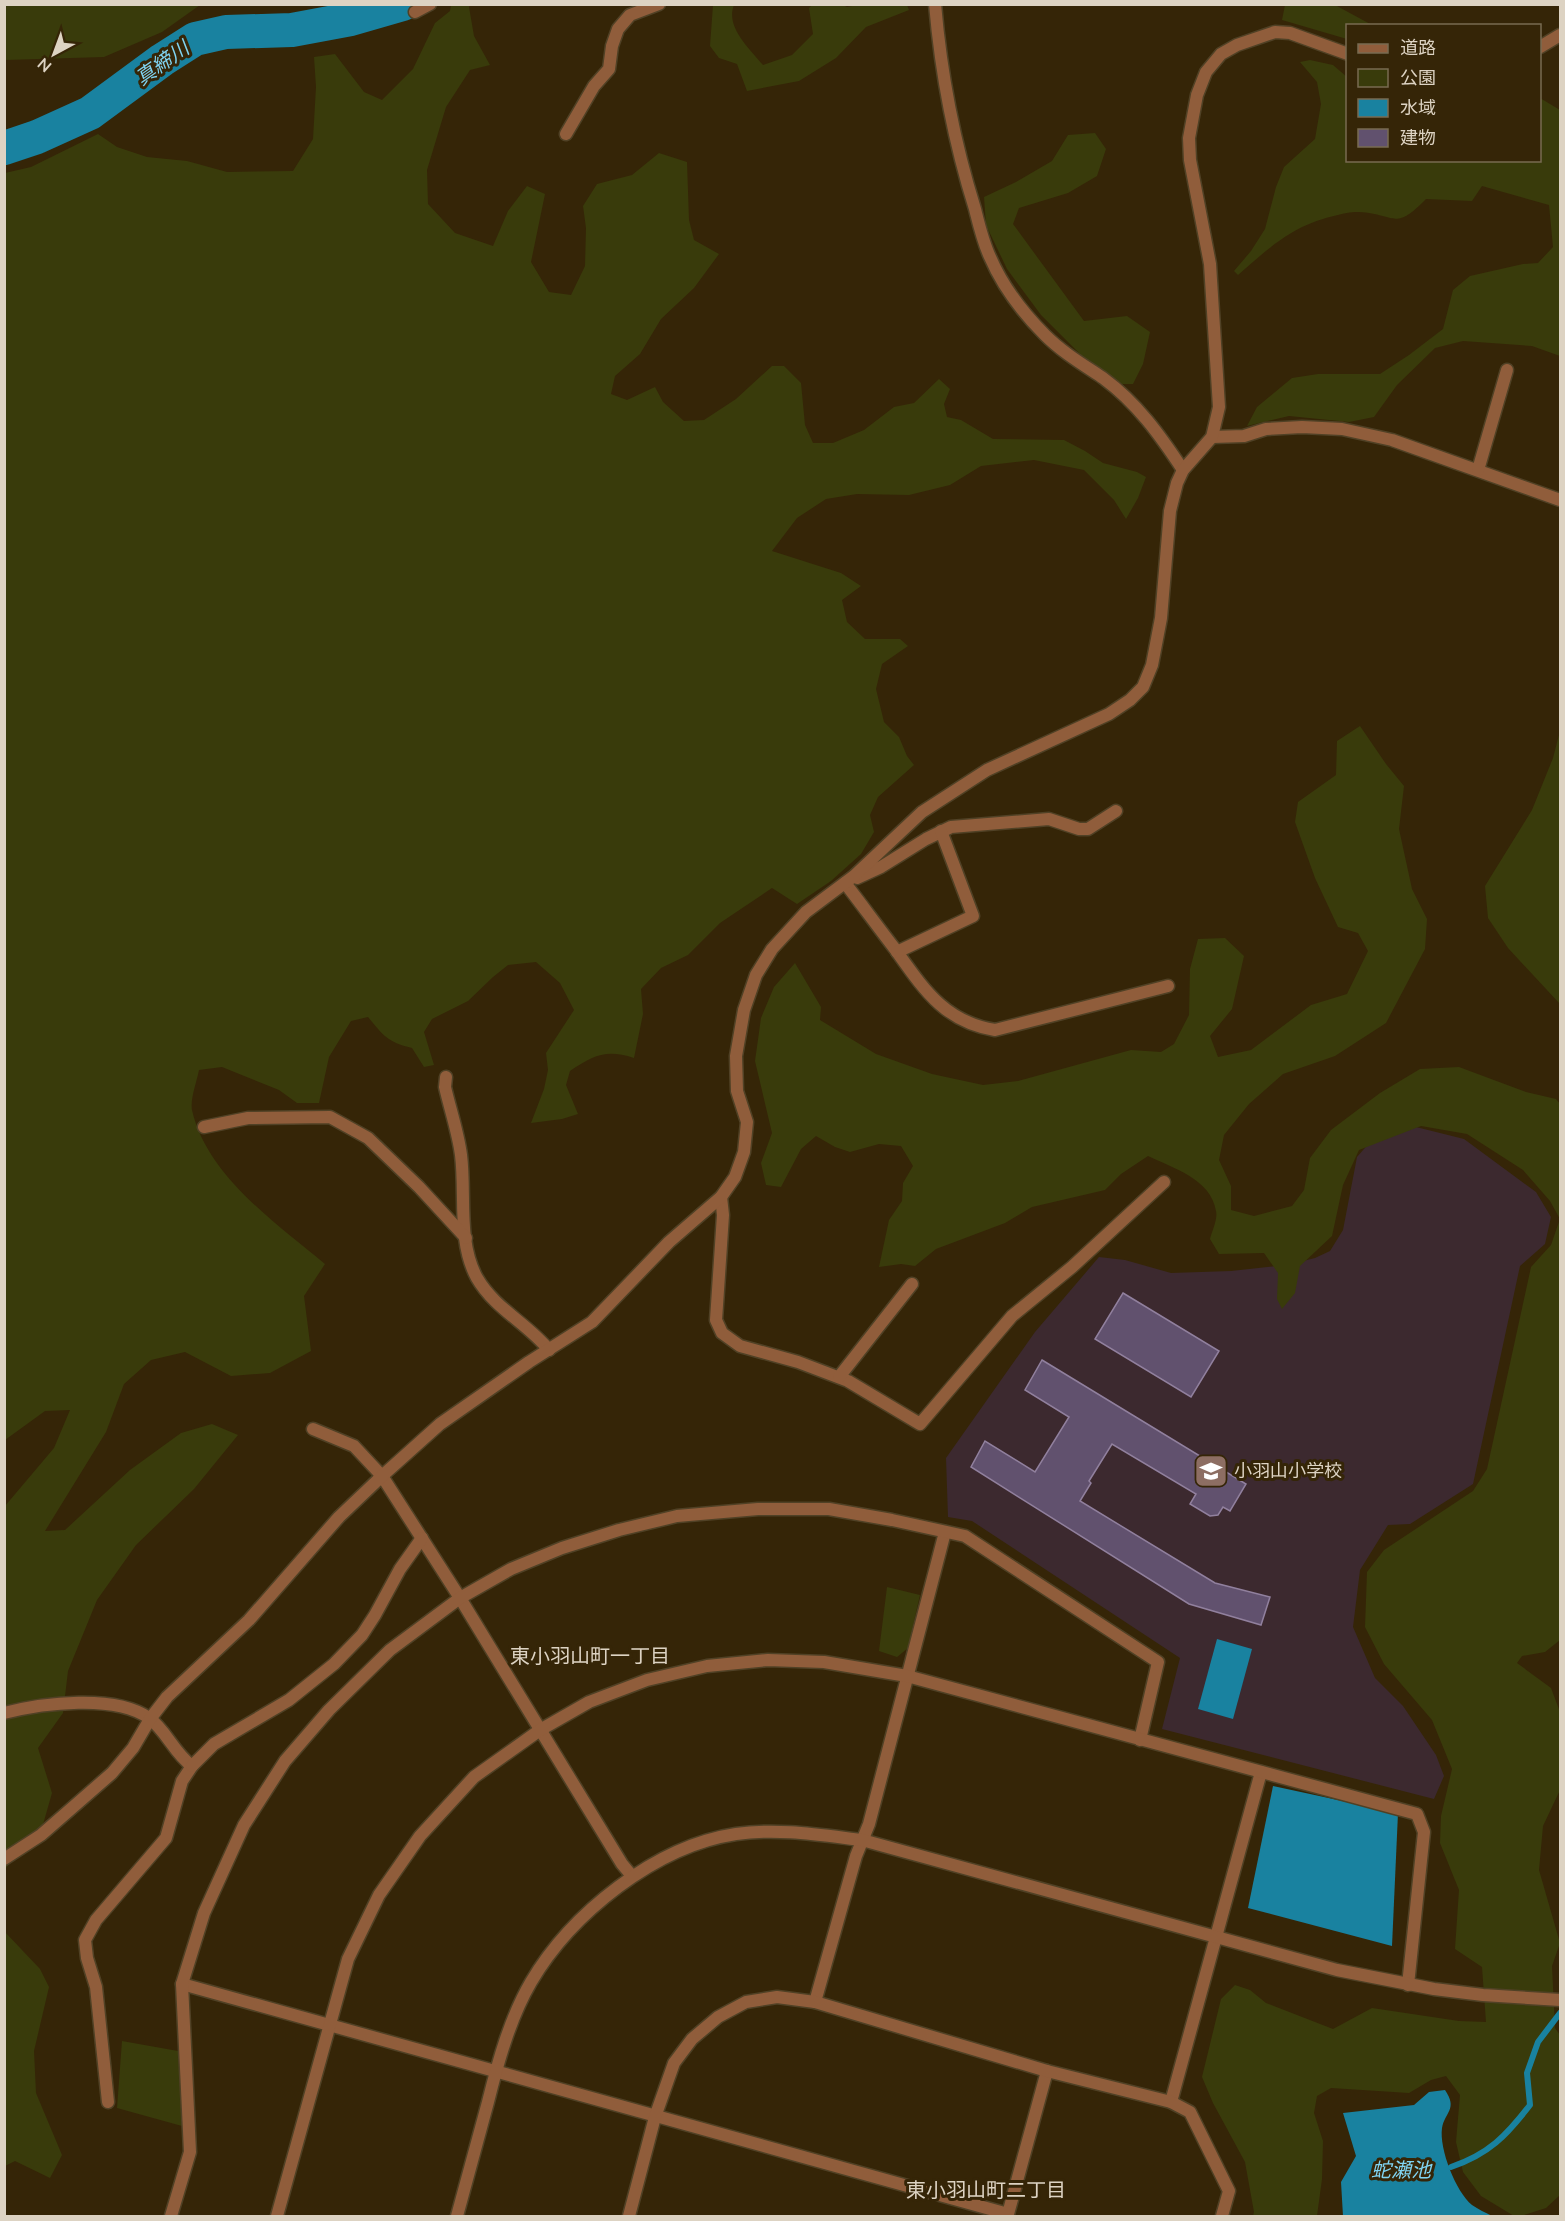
<svg xmlns="http://www.w3.org/2000/svg" width="1565" height="2221" font-family="Mulish,'Noto Sans JP',sans-serif">
	<style>
		.education { fill: #3c292f }
		.green { fill: #393b0b }
		.water { fill: #1982a0 }
		.lines { fill: none; stroke-linecap: round; stroke-linejoin: round }
		.stream { stroke: #1982a0; stroke-width: 6 }
		.river { stroke: #1982a0; stroke-width: 34 }
		.building { fill: #61516e; stroke: #91809e; stroke-width: 1.5 }
		.minor-casing { stroke: #504125; stroke-width: 15 }
		.tertiary-casing { stroke: #504125; stroke-width: 15 }
		.minor { stroke: #905d3b; stroke-width: 12 }
		.tertiary { stroke: #905d3b; stroke-width: 12 }
		.labels { text-anchor: middle; stroke-width: 6; stroke-linejoin: round; paint-order: stroke }
		.poi-label { font-size: 18px; fill: #ddd3c3; stroke: #352507; text-anchor: start }
		.water-label { font-size: 20px; font-style: italic; fill: #80d4f2; stroke: #352507 }
		.neighbourhood-label { font-size: 20px; fill: #ddd3c3; stroke: #352507 }
	</style>
	<rect width="100%" height="100%" fill="#352507"/>
	<polygon class="education" points="1384,1126 1416,1127 1464,1139 1536,1192 1551,1217 1545,1244 1520,1266 1473,1484 1410,1524 1388,1525 1360,1570 1353,1627 1375,1678 1403,1706 1436,1755 1444,1776 1434,1799 1162,1729 1180,1658 972,1521 948,1517 946,1458 1035,1332 1099,1257 1125,1260 1171,1273 1231,1271 1287,1265 1315,1258 1330,1251 1343,1230 1357,1157"/>
	<g class="green">
		<polygon points="5,4 200,4 200,5 162,32 104,57 5,60"/>
		<path d="M862,4L907,5L909,10L866,27L836,58L799,81L747,91L737,64L719,58L710,46L713,5H734C725,27 750,49 763,65L792,55L813,34L809,8L812,5H843L847,7Z"/>
		<path d="M451,5H470L469,7L474,36L490,65L470,70L446,107L427,170L428,204L455,233L493,246L508,211L527,186L545,194L531,262L549,292L571,295L585,266L586,228L583,206L597,184L632,175L659,153L687,162L689,220L694,240L719,254L694,288L661,319L640,354L615,376L611,394L627,400L655,387L663,402L684,421L704,420L736,399L772,366H784L801,383L805,425L813,443H833L864,430L894,407L914,403L939,379L950,389L944,404L947,417L961,420L993,439L1064,440L1085,451L1103,463L1137,472L1146,477L1138,498L1126,519L1114,500L1084,470L1034,460L981,466L950,485L909,495L857,494L826,499L797,518L772,551L841,573L861,586L842,600L847,622L865,639H900L908,646L882,664L876,689L884,722L899,737L907,756L914,765L878,797L870,815L874,832L861,854L831,881L797,904L772,888L720,923L688,955L661,968L641,989L643,1014L634,1058C606,1049 594,1055 570,1071L566,1085L578,1114L562,1119L531,1123L544,1089L548,1070L546,1053L574,1010L560,983L536,962L508,965L493,977L468,1001L432,1019L424,1032L434,1065L424,1067L412,1048C387,1042 383,1035 368,1017L351,1021L329,1057L319,1103H297L279,1090L222,1067L199,1070C197,1081 190,1099 192,1110C207,1176 276,1223 325,1264L304,1296L311,1351L270,1373L231,1376L185,1352L151,1360L124,1384L106,1432L45,1531L65,1530L130,1470L181,1433L212,1424L238,1435L194,1489L136,1545L97,1600L68,1671L63,1713L38,1748L52,1793L42,1828L5,1869V1506L54,1448L70,1410L45,1411L5,1440V173L31,167L98,134L117,147L147,157L187,161L227,172L293,171L313,139L316,87L314,57L335,54L364,92L382,100L413,69L435,23L450,11Z"/>
		<polygon points="1285,5 1335,5 1372,25 1348,26 1347,39 1282,20"/>
		<path d="M1310,60L1333,65L1347,77L1348,160H1540V98L1560,110V356L1532,346L1463,341L1435,348L1397,385L1374,417L1349,422L1289,416L1247,426L1257,407L1292,378L1318,374H1380L1409,355L1443,329L1453,290L1470,276L1523,264L1538,263L1553,247L1549,205L1482,186L1472,201L1426,199C1394,232 1396,214 1359,212C1349,211 1324,218 1314,222C1284,233 1261,255 1238,275L1234,271L1251,251L1265,229L1276,187L1284,167L1315,139L1321,104L1317,82L1300,62Z"/>
		<polygon points="1095,133 1106,149 1097,176 1068,193 1019,208 1013,224 1084,321 1127,316 1150,332 1143,364 1133,384 1122,384 1081,355 1041,315 1007,269 986,225 984,197 1016,182 1052,161 1068,135"/>
		<path d="M1360,726L1386,764L1404,786L1399,829L1412,889L1427,919L1425,949L1386,1023L1335,1056L1283,1074L1249,1104L1224,1135L1219,1160L1231,1186V1210L1254,1216L1292,1206L1304,1190L1310,1158L1331,1130L1380,1093L1420,1069L1459,1067L1526,1092L1556,1099L1560,1104V1640L1545,1652L1522,1656L1517,1663L1551,1688L1560,1712V1790L1543,1826L1539,1870L1560,1943L1552,1966L1555,2028L1560,2035V2195L1546,2208L1521,2216H1514L1481,2196L1463,2172L1456,2142L1460,2095L1446,2076L1431,2080L1409,2093L1331,2088L1317,2096L1314,2113L1323,2141L1322,2179L1317,2216H1253L1254,2212L1245,2162L1213,2103L1202,2077L1221,1999L1235,1985L1250,1990L1266,2003L1333,2029L1372,2008L1459,2021L1486,2022L1482,1967L1455,1949L1459,1890L1440,1843L1441,1816L1452,1769L1432,1720L1384,1664L1365,1627L1367,1572L1384,1550L1473,1491L1487,1469L1531,1267L1551,1245L1560,1219L1550,1201L1523,1170L1467,1134L1421,1126L1359,1150L1343,1185L1332,1236L1300,1266L1295,1293L1282,1309L1277,1299L1278,1273L1264,1253L1219,1254L1210,1239C1212,1231 1218,1219 1216,1211C1211,1179 1173,1168 1148,1156L1121,1174L1105,1190L1032,1207L1005,1223L936,1249L915,1266L901,1264L879,1267L889,1220L902,1201L903,1183L913,1166L901,1146L879,1144L850,1152L835,1147L816,1136L801,1149L781,1187L766,1185L761,1163L772,1133L755,1061L761,1018L774,987L795,963L821,1007L820,1020L876,1054L932,1074L983,1085L1018,1081L1131,1050L1161,1052L1174,1044L1189,1015L1190,969L1198,939L1225,938L1244,956L1232,1009L1210,1036L1218,1057L1251,1050L1311,1005L1347,994L1368,951L1358,933L1338,927L1315,878L1295,822L1298,802L1336,775L1337,741Z"/>
		<polygon points="1560,731 1560,1004 1508,948 1488,918 1485,886 1532,810 1553,758"/>
		<polygon points="887,1587 920,1595 908,1648 897,1657 879,1651"/>
		<polygon points="4,1931 40,1969 49,1987 34,2051 36,2093 62,2155 50,2178 15,2161 5,2166"/>
		<polygon points="122,2041 178,2051 182,2126 117,2108"/>
	</g>
	<g class="water">
		<polygon points="1217,1639 1252,1649 1233,1719 1198,1709"/>
		<polygon points="1273,1786 1398,1813 1392,1946 1248,1908"/>
		<path d="M1445,2090C1458,2109 1445,2112 1442,2128C1439,2149 1456,2192 1472,2205C1478,2209 1486,2213 1492,2216H1343L1341,2182L1356,2156L1343,2113L1414,2105L1429,2092Z"/>
	</g>
	<g class="lines">
		<path class="stream" d="M1451,2167C1489,2154 1506,2136 1530,2105L1527,2073L1538,2042L1560,2013"/>
		<polyline class="river" points="4,148 37,137 90,113 162,60 195,39 226,32 292,30 351,19 403,4"/>
	</g>
	<g class="building">
		<polygon points="1123,1293 1219,1351 1191,1397 1095,1339"/>
		<polygon points="1042,1360 1246,1484 1230,1511 1223,1507 1218,1515 1210,1516 1190,1504 1196,1494 1112,1444 1089,1481 1091,1483 1080,1501 1215,1583 1270,1597 1261,1625 1189,1604 971,1467 985,1441 1035,1472 1069,1417 1025,1390"/>
	</g>
	<g class="lines">
		<g class="minor-casing">
			<g id="minor">
				<path d="M935,4C941,74 954,142 975,209C979,225 983,242 990,257C1002,285 1023,313 1045,335C1062,352 1082,364 1103,378C1137,403 1160,435 1183,470"/>
				<polyline points="415,12 430,4"/>
				<polyline points="1540,47 1560,35"/>
				<polyline points="566,134 594,86 609,69 612,46 618,29 630,15 659,4"/>
				<polyline points="1212,437 1244,436 1266,429 1302,427 1342,429 1392,440 1560,500"/>
				<polyline points="1478,470 1507,370"/>
				<polyline points="857,878 881,867 926,839 951,827 1049,819 1079,829 1088,829 1116,811"/>
				<path d="M845,883C862,905 878,927 895,949C923,988 944,1022 995,1030L1168,986"/>
				<polyline points="897,952 973,916 941,831"/>
				<path d="M446,1077L445,1087C450,1109 458,1132 461,1155C466,1194 457,1242 477,1278C495,1309 527,1323 549,1350"/>
				<polyline points="204,1127 248,1118 330,1117 368,1138 419,1187 466,1238"/>
				<polyline points="721,1197 723,1215 716,1320 722,1333 740,1346 798,1362 848,1381 920,1424 1012,1316 1072,1267 1164,1182"/>
				<polyline points="839,1377 912,1284"/>
				<polyline points="313,1429 354,1446 382,1476 460,1598 622,1864 632,1876"/>
				<path d="M4,1713C43,1703 115,1694 149,1718C166,1730 174,1753 192,1766L182,1781L166,1838L96,1920L85,1940L87,1958L96,1987L108,2102"/>
				<polyline points="192,1766 214,1744 289,1700 334,1664 362,1635 375,1615 400,1569 422,1538"/>
				<polyline points="4,1859 41,1835 112,1773 133,1748 150,1719 167,1697 249,1620 339,1517 382,1476 440,1424 529,1362 592,1322 669,1242 721,1197 735,1177 744,1152 747,1122 737,1091 736,1056 744,1010 756,975 772,949 806,912 854,876 922,812 987,770 1109,714 1130,700 1143,687 1152,665 1161,618 1170,511 1177,483 1183,470 1212,437 1219,407 1210,264 1190,160 1189,138 1197,95 1206,72 1221,54 1237,45 1275,32 1290,33 1348,54"/>
				<polyline points="182,1984 1008,2214 1047,2071"/>
				<polyline points="815,2002 856,1856 869,1824 945,1532"/>
				<polyline points="1171,2102 1261,1772"/>
				<polyline points="171,2216 190,2152 182,1984 204,1913 244,1825 285,1761 329,1710 390,1650 460,1598 511,1569 562,1548 619,1530 677,1516 758,1509 829,1509 892,1520 965,1536 1158,1662 1140,1740"/>
				<polyline points="277,2216 348,1959 379,1895 420,1836 474,1777 540,1730 589,1702 647,1680 707,1666 768,1660 824,1662 907,1676 1417,1814 1424,1832 1408,1985"/>
				<polyline points="629,2216 655,2117 674,2063 692,2039 718,2017 746,2002 777,1997 815,2002 1047,2071 1171,2102 1190,2112 1229,2191 1222,2216"/>
			</g>
		</g>
		<g class="tertiary-casing">
			<path id="tertiary" d="M457,2216C467,2178 478,2140 488,2102C498,2062 510,2018 531,1982C571,1914 655,1846 736,1834C778,1828 820,1835 862,1840L1337,1970L1434,1989L1483,1995L1560,2000"/>
		</g>
		<use href="#minor" class="minor"/>
		<use href="#tertiary" class="tertiary"/>
	</g>
	<defs>
		<g id="school-square" transform="scale(1.725)"><rect x="-9" y="-9" width="18" height="18" rx="4" fill="#8d6e63" stroke="#352507"/><path d="M0-5L7-2L0 1L-7-2ZM-4 1L0 2.5L4 1V4Q0 6-4 4Z" fill="#fff"/></g>
	</defs>
	<g fill-rule="evenodd">
		<use href="#school-square" x="1211" y="1471"/>
	</g>
	<g class="labels">
		<g class="poi-label">
			<text x="1234" y="1477">小羽山小学校</text>
		</g>
		<g class="water-label">
			<text transform="translate(162 63) rotate(-35)" y="7">真締川</text>
			<text x="1401" y="2177">蛇瀬池</text>
		</g>
		<g class="neighbourhood-label">
			<text x="590" y="1663">東小羽山町一丁目</text>
			<text x="986" y="2197">東小羽山町二丁目</text>
		</g>
	</g>
	<rect width="1565" height="2221" fill="none" stroke="#ddd3c3" stroke-width="12"/>
	<rect x="1346" y="24" width="195" height="138" fill="#352507" stroke="#786b52" stroke-width="1.5"/>
	<rect x="1358" y="44" width="30" height="9" fill="#905d3b" stroke="#786b52" stroke-width="1.5"/>
	<text x="1400" y="54" font-size="18" fill="#ddd3c3">道路</text>
	<rect x="1358" y="69" width="30" height="18" fill="#393b0b" stroke="#786b52" stroke-width="1.5"/>
	<text x="1400" y="84" font-size="18" fill="#ddd3c3">公園</text>
	<rect x="1358" y="99" width="30" height="18" fill="#1982a0" stroke="#786b52" stroke-width="1.5"/>
	<text x="1400" y="114" font-size="18" fill="#ddd3c3">水域</text>
	<rect x="1358" y="129" width="30" height="18" fill="#61516e" stroke="#786b52" stroke-width="1.5"/>
	<text x="1400" y="144" font-size="18" fill="#ddd3c3">建物</text>
	<g transform="translate(54 54) rotate(221)" stroke="#352507" stroke-width="4.5" paint-order="stroke">
	<path d="M0-4.5L10 22L0 15L-10 22Z" fill="#ddd3c3"/>
	<text y="-9" font-size="16" font-weight="bold" text-anchor="middle" fill="#ddd3c3">N</text>
	</g>
</svg>
